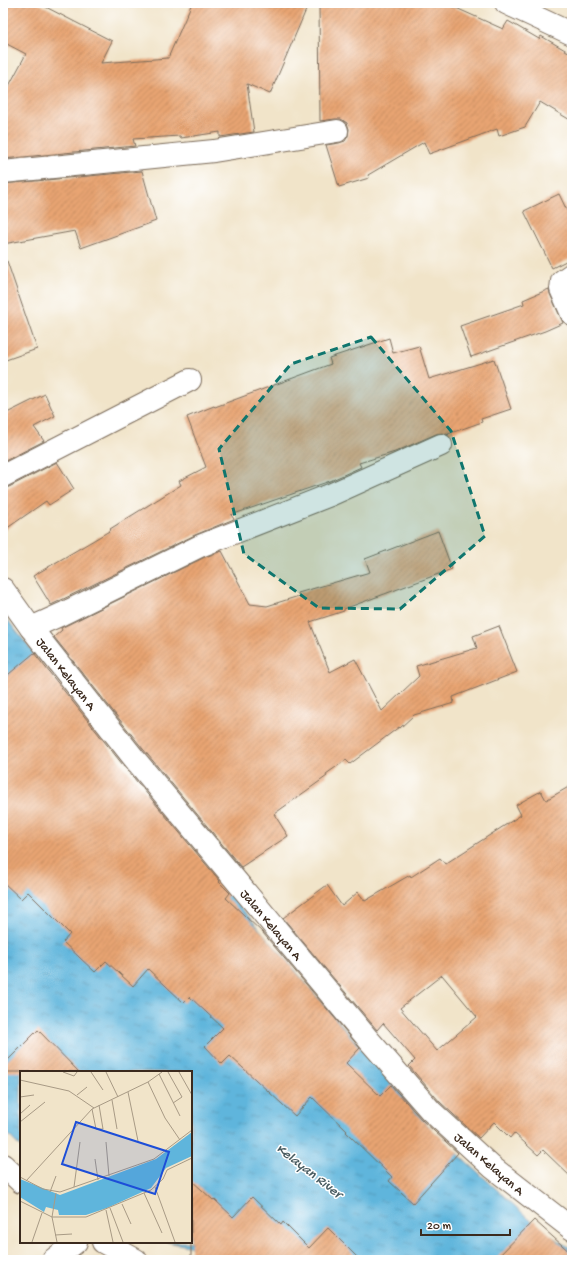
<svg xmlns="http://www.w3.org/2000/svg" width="575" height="1263" font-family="'Gochi Hand',sans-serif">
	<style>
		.water { fill: url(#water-ripples); stroke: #4d707d }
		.building { fill: url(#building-hatch); fill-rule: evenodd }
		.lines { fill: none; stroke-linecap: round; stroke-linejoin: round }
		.minor-casing { stroke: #7b6b5a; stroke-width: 24 }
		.tertiary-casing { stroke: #7b6b5a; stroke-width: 24 }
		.minor { stroke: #fff; stroke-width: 22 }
		.tertiary { stroke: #fff; stroke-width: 22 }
		.marked { fill: #0f766e; fill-opacity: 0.2; stroke: #0f766e; stroke-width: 3; stroke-dasharray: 8 5; stroke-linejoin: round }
		.labels { text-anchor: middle; stroke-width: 3; stroke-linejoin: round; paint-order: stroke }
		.street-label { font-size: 13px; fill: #3b2a1e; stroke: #fff }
		.water-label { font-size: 14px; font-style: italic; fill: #485b60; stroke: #fff }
		.inset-road { fill: none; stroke: #a89a85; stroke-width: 1 }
		.view { fill: #1d4ed8; fill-opacity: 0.15; stroke: #1d4ed8; stroke-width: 2 }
		.inset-edge { fill: none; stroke: #3b2a1e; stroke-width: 2 }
	</style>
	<defs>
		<pattern id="water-ripples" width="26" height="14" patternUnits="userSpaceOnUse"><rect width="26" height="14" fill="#5fb5dc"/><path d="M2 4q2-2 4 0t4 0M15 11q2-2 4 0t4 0" fill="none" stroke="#5093b2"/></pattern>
		<pattern id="building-hatch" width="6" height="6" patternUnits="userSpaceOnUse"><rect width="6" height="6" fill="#e8a472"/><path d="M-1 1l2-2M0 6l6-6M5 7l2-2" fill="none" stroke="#bd865d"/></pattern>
	</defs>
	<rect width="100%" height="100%" fill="#fff"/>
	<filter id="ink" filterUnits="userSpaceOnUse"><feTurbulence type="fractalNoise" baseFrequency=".025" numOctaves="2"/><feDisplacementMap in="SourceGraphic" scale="8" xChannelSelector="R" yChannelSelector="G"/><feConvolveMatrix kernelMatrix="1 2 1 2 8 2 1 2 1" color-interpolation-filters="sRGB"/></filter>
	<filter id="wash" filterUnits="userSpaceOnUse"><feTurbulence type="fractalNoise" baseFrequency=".012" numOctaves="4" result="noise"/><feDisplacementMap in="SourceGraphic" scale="16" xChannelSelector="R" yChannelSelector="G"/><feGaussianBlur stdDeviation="0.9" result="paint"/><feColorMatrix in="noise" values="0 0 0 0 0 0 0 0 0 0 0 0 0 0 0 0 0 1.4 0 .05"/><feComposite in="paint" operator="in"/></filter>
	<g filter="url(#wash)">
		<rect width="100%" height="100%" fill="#f1e4c9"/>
		<polygon class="water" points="3,614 146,797 432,1130 541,1230 572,1249 572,1260 264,1260 167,1242 191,1242 191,1072 21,1072 21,1148 3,1129"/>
		<g id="blocks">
			<g class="building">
				<polygon points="3,3 38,3 112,41 101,63 168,58 192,3 309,3 270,94 247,84 254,132 220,137 220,132 181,138 180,136 133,139 135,146 3,159 3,97 26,54 3,42"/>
				<polygon points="319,3 445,3 503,29 508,21 539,39 541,36 572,54 572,121 540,102 525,127 499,136 497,129 429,154 424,142 368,175 369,178 339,187 326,145 339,143 345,141 348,136 349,129 347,123 341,119 335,119 320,121"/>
				<polygon points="142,171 156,221 81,248 75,231 3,244 3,184"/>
				<polygon points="559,194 572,221 572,258 552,268 524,211"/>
				<polygon points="7,261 37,349 3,361 3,262"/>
				<polygon points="549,289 550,294 563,323 545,331 471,357 460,326 524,304 523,300"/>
				<polygon points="389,338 393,353 419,346 429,379 494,359 511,409 481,419 482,422 448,434 449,435 443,433 436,434 395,452 359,463 361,467 330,481 231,515 234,519 195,535 51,605 33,576 111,530 110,529 181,485 179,481 206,467 187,417 214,406 215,407 331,364 329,358"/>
				<polygon points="45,394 55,416 34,427 44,441 3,462 3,415"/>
				<polygon points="57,462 74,489 49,505 46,501 3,531 3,488 9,487"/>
				<polygon points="438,531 452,569 344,609 344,611 310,622 330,672 355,659 382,711 419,676 416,666 477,648 473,636 499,626 517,672 453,697 454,703 414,715 400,728 399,727 350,764 346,760 326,774 327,776 274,814 288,836 241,867 143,749 54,637 62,630 61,628 205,557 222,551 250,604 267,606 299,596 298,593 370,572 365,559"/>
				<polygon points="34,653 123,765 220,881 219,882 230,893 226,898 263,933 360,1048 346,1063 380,1096 391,1085 422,1120 458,1153 413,1203 389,1181 392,1177 346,1132 347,1131 312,1097 295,1116 230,1056 222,1064 205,1046 223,1028 190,997 184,1003 148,969 133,986 106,961 95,972 63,942 70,934 28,892 21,899 3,882 3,679"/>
				<path d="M572,785V1178L543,1150L538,1155L514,1133L510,1138L494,1122L479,1138L440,1102L409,1066L415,1060L383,1023L377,1030L283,918L327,885L342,906L358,892L365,901L410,875L411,877L440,858L445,864L521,815L516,805L541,791L546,800ZM442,975L477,1017L437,1051L400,1008Z"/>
				<polygon points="38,1030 79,1072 3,1072 3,1065"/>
				<polygon points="191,1180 213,1200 214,1199 233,1217 252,1197 281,1225 283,1222 309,1248 328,1228 360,1260 191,1260"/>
				<polygon points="534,1220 572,1254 572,1260 495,1260"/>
			</g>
		</g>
	</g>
	<g filter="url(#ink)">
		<use href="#blocks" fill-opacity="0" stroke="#7b6b5a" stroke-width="1"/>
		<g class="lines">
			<g class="minor-casing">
				<g id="minor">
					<polyline points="506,3 572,34"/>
					<polyline points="3,172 214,151 337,131"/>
					<polyline points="572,274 562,281 561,289 572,314"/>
					<polyline points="3,476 190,380"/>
					<polyline points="31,628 62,614 200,546 330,495 441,445"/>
					<polyline points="3,1165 21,1182"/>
					<polyline points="103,1242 136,1260"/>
					<polyline points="53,1260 76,1242"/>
				</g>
			</g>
			<g class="tertiary-casing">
				<polyline id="tertiary" points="3,589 31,628 133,757 368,1039 431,1111 492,1167 572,1229"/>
			</g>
			<use href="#minor" class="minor"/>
			<use href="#tertiary" class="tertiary"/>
		</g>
	</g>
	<path class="marked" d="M371,337L451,431L485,536L400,609L319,608L244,554L219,449L291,364Z"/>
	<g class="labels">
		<g class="street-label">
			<text transform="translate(67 673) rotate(52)" y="5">Jalan Kelayan A</text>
			<text transform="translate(272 924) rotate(50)" y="5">Jalan Kelayan A</text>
			<text transform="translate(490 1163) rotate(41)" y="5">Jalan Kelayan A</text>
		</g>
		<g class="water-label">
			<text transform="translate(310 1170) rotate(38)" y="5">Kelayan River</text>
		</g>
	</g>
	<g transform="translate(20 1071)">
		<rect width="172" height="172" fill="#f1e4c9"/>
		<path d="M172,61V85L146,97L131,117L87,137L66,144H39L38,139L26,136L24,141L0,126V108L40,124L136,88Z" fill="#5fb5dc"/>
		<path class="inset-road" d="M43,1L54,5L57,1M71,1L83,19M86,1L98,26M148,1L162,26L153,32M159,1L172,24M139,3L160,45M0,9L49,20L74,37M128,11L145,47L160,69M108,21L118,70M57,24L67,16M0,26L14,24M92,29L97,58M72,38L76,58H83L79,34M0,43L10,34M0,51L25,31M86,71L89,105M75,88L78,109M0,106L23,118L40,121L134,88L172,59M6,110L72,38L128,11L142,1M54,116L60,71M135,116L155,171M30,121L36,105M36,122L32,146L37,171M124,122L142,162M0,130L32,146H66L131,119L143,108L147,99L172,87M102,133L111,153M90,137L103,171M86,139L93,171M35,164L52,163M12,171L22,142"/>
		<path class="view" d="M56,51L149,81L135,123L42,93Z"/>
		<rect width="172" height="172" class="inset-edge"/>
	</g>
	<rect width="575" height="1263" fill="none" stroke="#fff" stroke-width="16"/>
	<path d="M421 1229v6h89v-6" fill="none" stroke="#3b2a1e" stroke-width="2"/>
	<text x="427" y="1229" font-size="12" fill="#3b2a1e" stroke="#ffffff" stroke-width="3" paint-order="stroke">20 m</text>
</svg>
